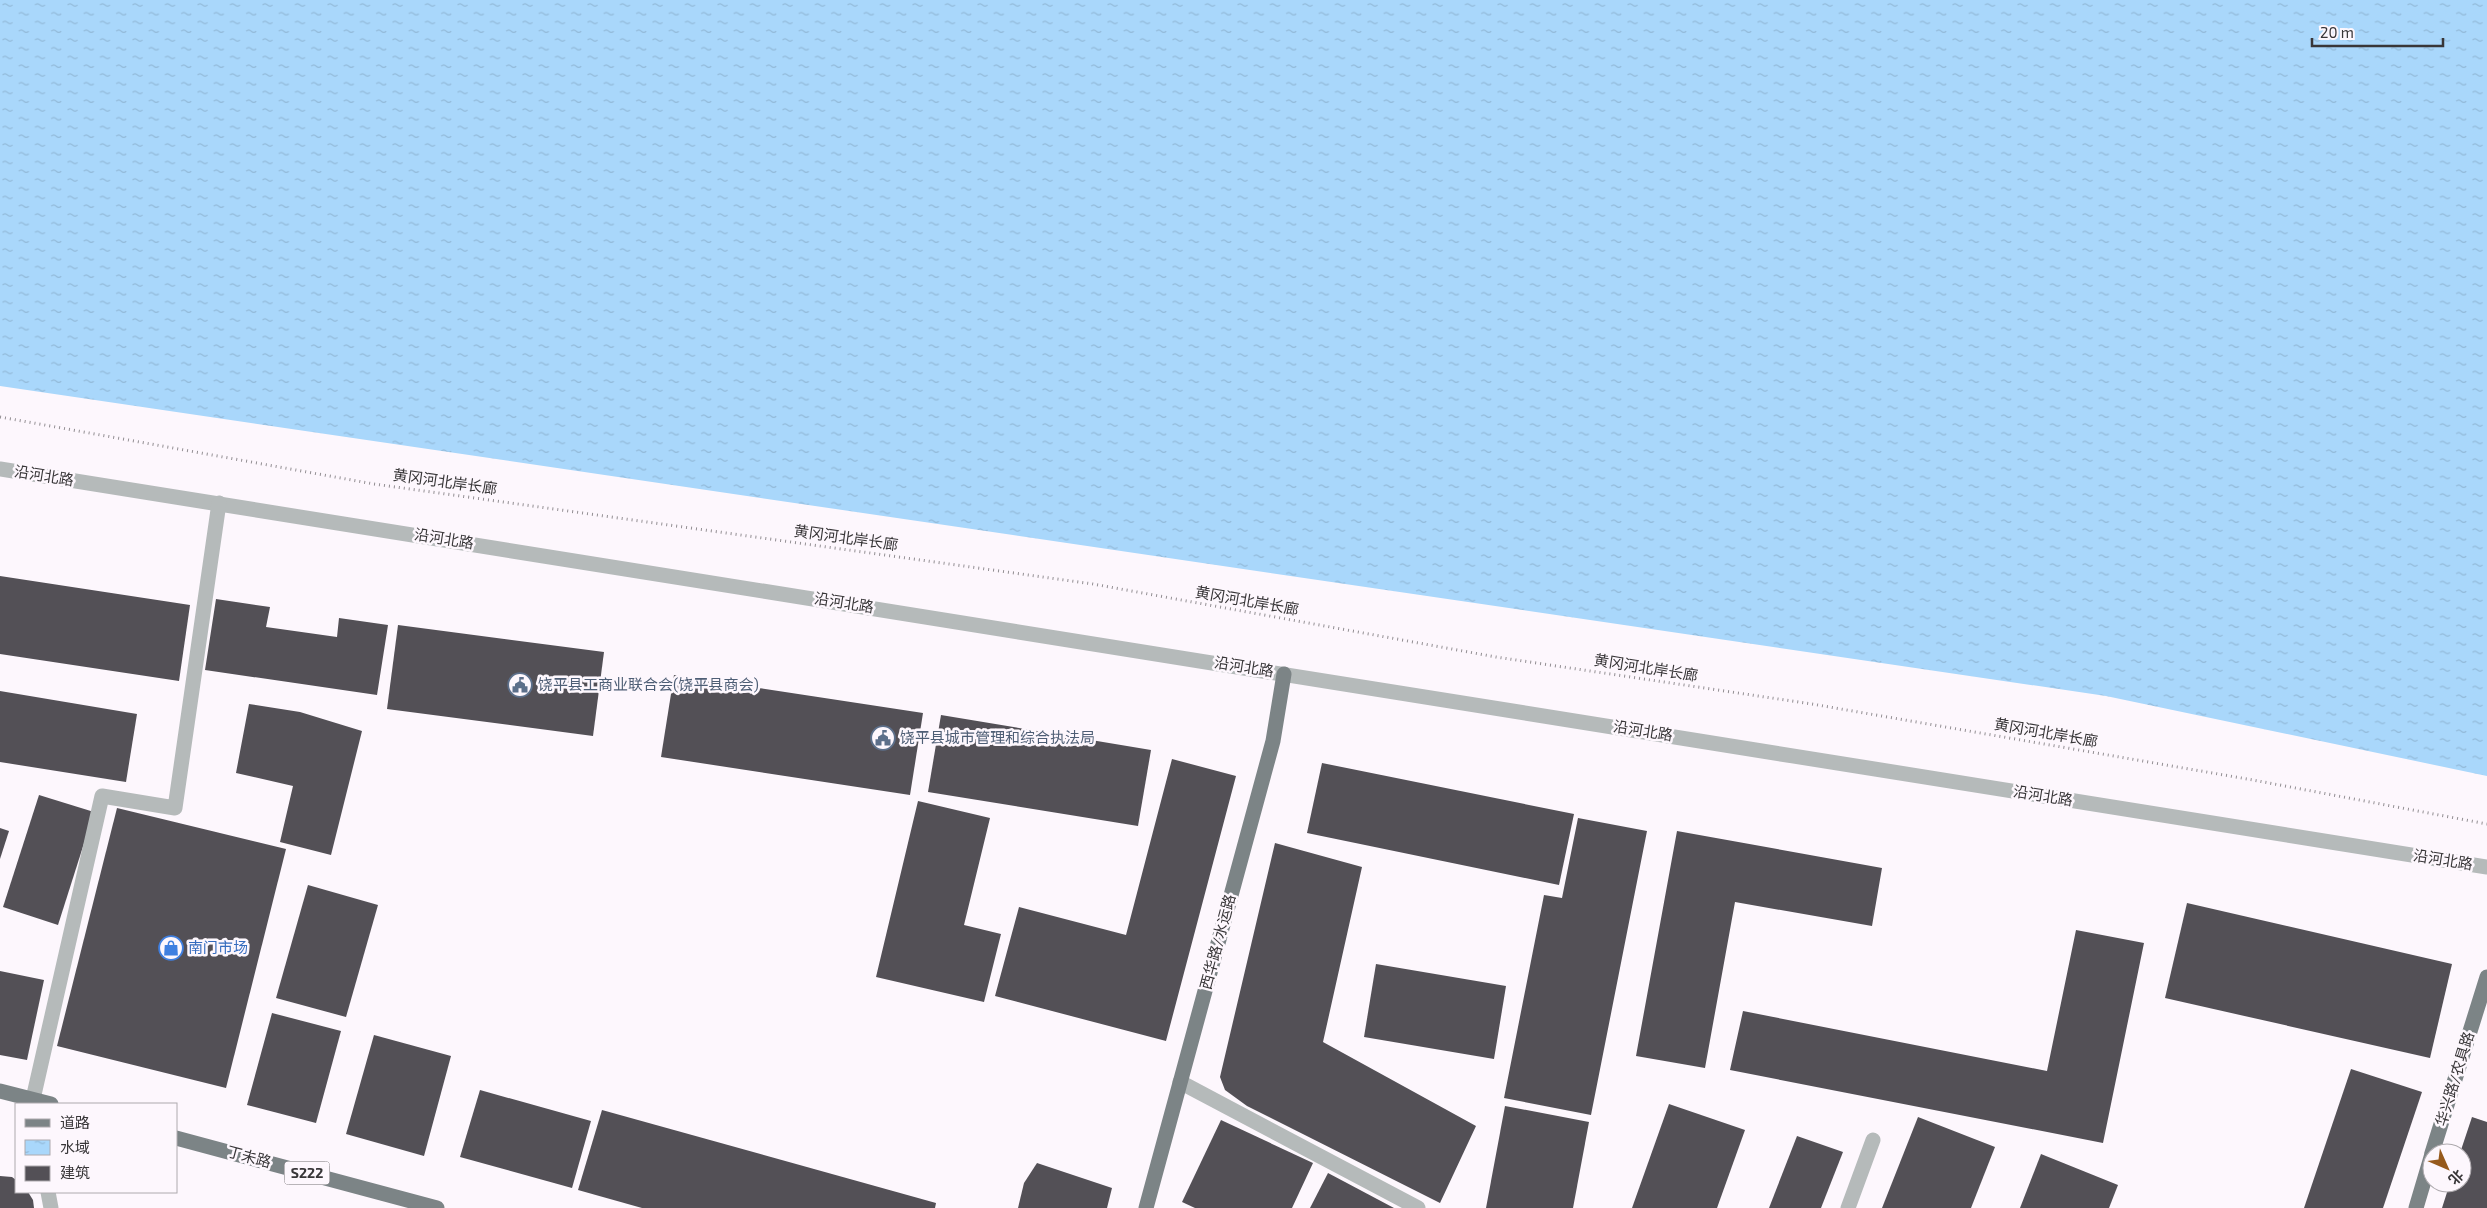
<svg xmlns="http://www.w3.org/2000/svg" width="2487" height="1208" font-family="'Exo 2','Noto Sans SC',sans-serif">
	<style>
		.water { fill: url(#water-ripples) }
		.building { fill: #535056 }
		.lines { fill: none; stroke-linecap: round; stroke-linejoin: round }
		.path { stroke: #928e92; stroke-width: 3; stroke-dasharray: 1 4; stroke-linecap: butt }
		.minor { stroke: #b5baba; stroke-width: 15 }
		.major { stroke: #7c8486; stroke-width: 15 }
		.labels { text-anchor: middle; stroke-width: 5; stroke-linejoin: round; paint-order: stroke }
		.shield { fill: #fdf7fd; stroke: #737073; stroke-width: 1 }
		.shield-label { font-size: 14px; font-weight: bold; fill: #383638 }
		.street-label { font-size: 15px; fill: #383638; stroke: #fdf7fd }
		.service-label { font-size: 15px; fill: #4e5e75; stroke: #fdf7fd; text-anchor: start }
		.shop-label { font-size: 15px; fill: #366cbe; stroke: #fdf7fd; text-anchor: start }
	</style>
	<defs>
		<pattern id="water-ripples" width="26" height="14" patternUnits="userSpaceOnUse" patternTransform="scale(1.25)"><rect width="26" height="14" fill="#a9d7fb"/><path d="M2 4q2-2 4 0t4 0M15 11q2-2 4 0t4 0" fill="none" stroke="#92b9d8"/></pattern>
	</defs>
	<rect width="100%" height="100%" fill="#fdf7fd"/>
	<polygon class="water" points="0,0 2487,0 2487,776 2106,696 0,386"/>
	<g class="building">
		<polygon points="0,576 190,605 179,681 0,654"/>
		<polygon points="216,599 270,607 266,627 337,637 339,618 388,625 377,695 205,670"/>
		<polygon points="398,625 604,652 593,736 387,709"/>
		<polygon points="674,675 923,713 910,795 661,757"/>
		<polygon points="0,691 137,714 126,782 0,762"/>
		<polygon points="249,704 300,712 362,731 331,855 280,842 293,786 236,773"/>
		<polygon points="941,715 1151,750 1138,826 928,792"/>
		<polygon points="1172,759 1236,776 1166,1041 995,996 1019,907 1126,935"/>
		<polygon points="1322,763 1574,814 1559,885 1307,833"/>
		<polygon points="39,795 94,812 58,925 3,907"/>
		<polygon points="918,801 990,818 964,925 1001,934 984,1002 876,977"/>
		<polygon points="117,808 286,849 226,1088 57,1046"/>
		<polygon points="1578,818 1647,831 1591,1115 1504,1098 1544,895 1562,898"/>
		<polygon points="0,828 9,831 0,859"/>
		<polygon points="1677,831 1882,868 1872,926 1735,902 1705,1068 1636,1056"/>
		<polygon points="1275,843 1362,867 1323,1042 1476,1126 1440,1203 1247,1106 1225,1090 1220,1077"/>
		<polygon points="308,885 378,905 346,1017 276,998"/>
		<polygon points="2187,903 2452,964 2430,1058 2165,998"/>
		<polygon points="2076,930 2144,943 2103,1143 1730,1070 1743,1011 2047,1071"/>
		<polygon points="1376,964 1506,986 1494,1059 1364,1037"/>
		<polygon points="0,971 44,980 27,1060 0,1055"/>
		<polygon points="272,1013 341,1031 316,1123 247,1105"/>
		<polygon points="374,1035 451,1056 424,1156 346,1134"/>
		<polygon points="2351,1069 2422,1092 2383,1208 2304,1208"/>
		<polygon points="480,1090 591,1121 572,1188 460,1157"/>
		<polygon points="1669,1104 1745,1130 1717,1208 1632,1208"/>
		<polygon points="1505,1106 1589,1122 1573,1208 1486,1208"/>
		<polygon points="602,1110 936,1203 935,1208 642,1208 578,1190"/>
		<polygon points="1918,1117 1995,1147 1971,1208 1882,1208"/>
		<polygon points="2472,1117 2487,1122 2487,1208 2442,1208 2450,1183 2462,1183 2462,1153 2460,1153"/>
		<polygon points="1221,1120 1313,1163 1292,1208 1195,1208 1182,1202"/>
		<polygon points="1797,1136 1843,1152 1821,1208 1769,1208"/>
		<polygon points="2041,1154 2118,1185 2109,1208 2020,1208"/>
		<polygon points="1037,1163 1112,1188 1107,1208 1018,1208 1024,1183"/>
		<polygon points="1328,1173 1394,1208 1310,1208"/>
		<polygon points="0,1176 12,1177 16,1180 16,1192 28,1192 33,1200 34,1208 0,1208"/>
	</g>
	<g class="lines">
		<polyline class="path" points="0,417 374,484 1093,584 1496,657 1812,704 2253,780 2487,824"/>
		<g class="minor">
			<polyline points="0,469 2487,867"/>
			<polyline points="1180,1082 1418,1208"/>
			<polyline points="34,1104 33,1099 102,796 175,808 219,503"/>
			<polyline points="48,1192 51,1208"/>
			<polyline points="1848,1208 1873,1140"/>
		</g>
		<g class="major">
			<polyline points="0,1091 51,1104"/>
			<polyline points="176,1138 437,1208"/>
			<polyline points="2432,1153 2487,977"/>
			<polyline points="1146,1208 1273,741 1284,674"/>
			<polyline points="2416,1208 2432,1154"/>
		</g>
	</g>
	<defs>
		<g id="civic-ring" transform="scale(1.25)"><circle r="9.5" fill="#fdf7fd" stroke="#5c6f8a" stroke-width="1.5"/><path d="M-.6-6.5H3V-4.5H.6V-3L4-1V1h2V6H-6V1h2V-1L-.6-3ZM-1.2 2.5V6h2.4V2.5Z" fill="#5c6f8a"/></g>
		<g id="shop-ring" transform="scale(1.25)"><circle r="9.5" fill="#fdf7fd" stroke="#3f7fe0" stroke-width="1.5"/><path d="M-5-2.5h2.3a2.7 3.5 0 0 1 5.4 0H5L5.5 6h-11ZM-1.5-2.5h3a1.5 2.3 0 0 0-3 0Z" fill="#3f7fe0"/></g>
	</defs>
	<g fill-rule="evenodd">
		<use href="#civic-ring" x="520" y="685"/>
		<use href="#civic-ring" x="883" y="738"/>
		<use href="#shop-ring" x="171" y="948"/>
	</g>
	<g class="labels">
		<rect class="shield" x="284.5" y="1161.5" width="45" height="23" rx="4"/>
		<g class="shield-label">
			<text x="307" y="1178">S222</text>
		</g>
		<g class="street-label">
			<text transform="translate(44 476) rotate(9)" y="5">沿河北路</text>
			<text transform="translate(445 482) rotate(8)" y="5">黄冈河北岸长廊</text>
			<text transform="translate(846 538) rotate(8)" y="5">黄冈河北岸长廊</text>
			<text transform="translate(444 539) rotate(9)" y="5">沿河北路</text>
			<text transform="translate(1247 601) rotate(10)" y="5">黄冈河北岸长廊</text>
			<text transform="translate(844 603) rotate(9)" y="5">沿河北路</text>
			<text transform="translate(1244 667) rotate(9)" y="5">沿河北路</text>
			<text transform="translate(1646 668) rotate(9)" y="5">黄冈河北岸长廊</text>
			<text transform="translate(1643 731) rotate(9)" y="5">沿河北路</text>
			<text transform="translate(2046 733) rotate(10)" y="5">黄冈河北岸长廊</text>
			<text transform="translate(2043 796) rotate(9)" y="5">沿河北路</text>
			<text transform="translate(2443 860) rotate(9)" y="5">沿河北路</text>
			<text transform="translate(1218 942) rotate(-75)" y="5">西华路/水运路</text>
			<text transform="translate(2455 1079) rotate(-73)" y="5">华兴路/农具路</text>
			<text transform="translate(249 1157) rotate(15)" y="5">丁未路</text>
		</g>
		<g class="service-label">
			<text x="538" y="690">饶平县工商业联合会(饶平县商会)</text>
			<text x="900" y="743">饶平县城市管理和综合执法局</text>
		</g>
		<g class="shop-label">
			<text x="188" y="953">南门市场</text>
		</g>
	</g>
	<rect x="15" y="1103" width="162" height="90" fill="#fdf7fd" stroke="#aeaaae"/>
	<rect x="25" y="1119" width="25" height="8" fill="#7c8486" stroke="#aeaaae"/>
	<text x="60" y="1128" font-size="15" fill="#383638">道路</text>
	<rect x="25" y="1140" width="25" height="15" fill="url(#water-ripples)" stroke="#aeaaae"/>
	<text x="60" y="1153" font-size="15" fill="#383638">水域</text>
	<rect x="25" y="1166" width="25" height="15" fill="#535056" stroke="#aeaaae"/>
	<text x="60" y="1178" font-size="15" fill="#383638">建筑</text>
	<g transform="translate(2447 1168) rotate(135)"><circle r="24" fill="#fdf7fd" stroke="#aeaaae"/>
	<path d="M0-4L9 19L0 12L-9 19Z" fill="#965a1c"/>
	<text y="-8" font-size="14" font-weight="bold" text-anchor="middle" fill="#383638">北</text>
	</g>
	<path d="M2312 38v8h131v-8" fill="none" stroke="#383638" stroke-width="2.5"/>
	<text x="2320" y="38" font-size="15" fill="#383638" stroke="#fdf7fd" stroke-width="4" paint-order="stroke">20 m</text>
</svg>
